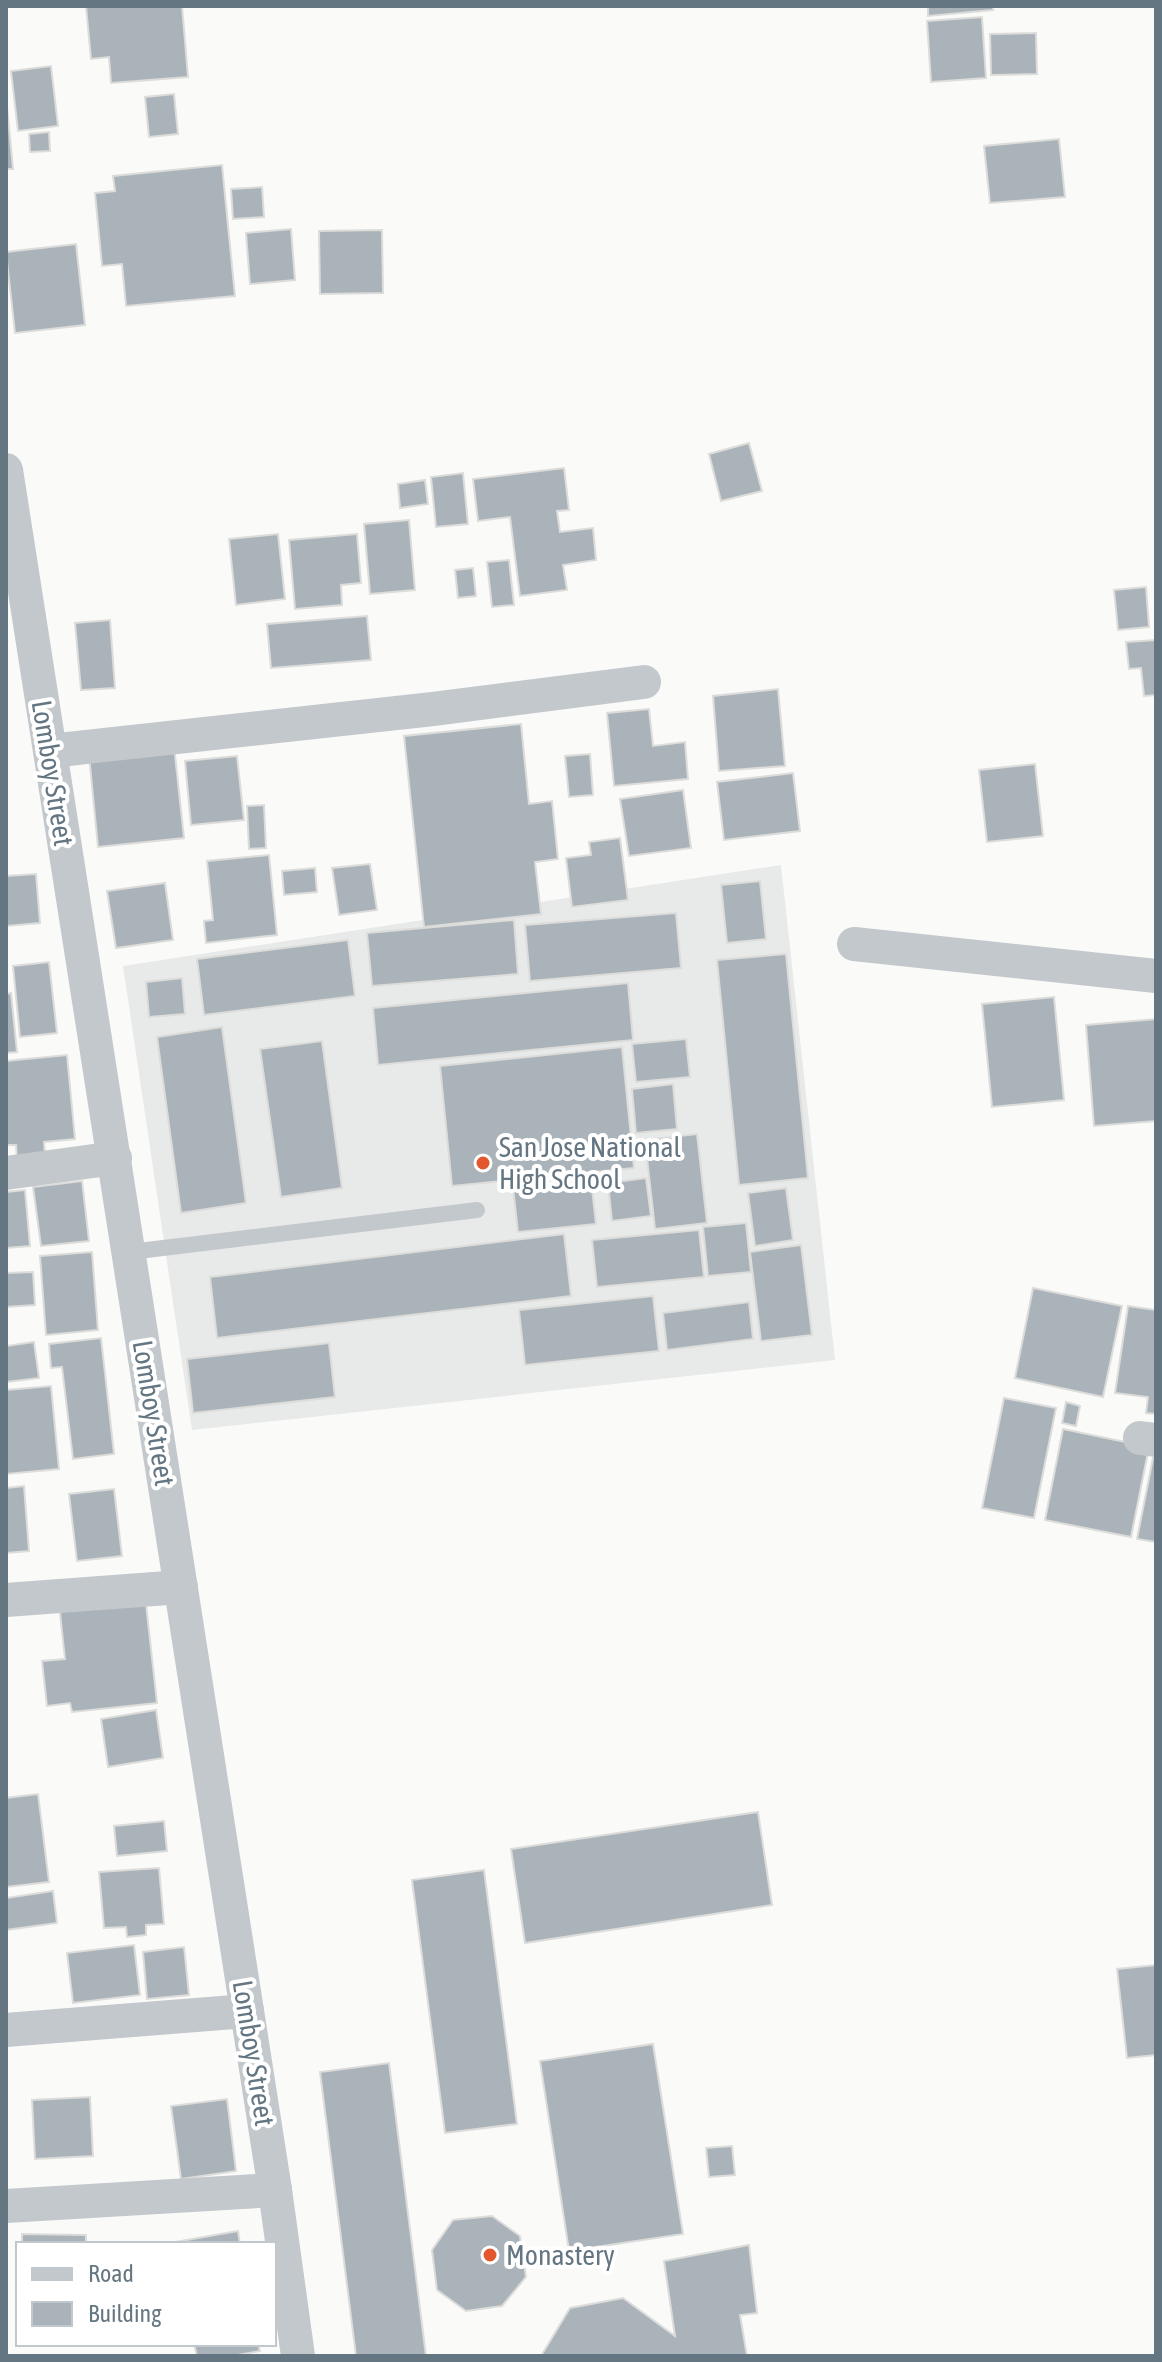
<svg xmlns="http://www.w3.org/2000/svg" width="1162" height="2362" font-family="'Asap Condensed',sans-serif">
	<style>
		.built { fill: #e8e9e9 }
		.building { fill: #aab3b9; stroke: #dcdcda; stroke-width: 2 }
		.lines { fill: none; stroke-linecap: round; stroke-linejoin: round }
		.service { stroke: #c3c8cc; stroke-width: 16 }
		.minor { stroke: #c3c8cc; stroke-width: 34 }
		.poi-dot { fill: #e4572e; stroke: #fff; stroke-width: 3 }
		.labels { text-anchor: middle; stroke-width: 8; stroke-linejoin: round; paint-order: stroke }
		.street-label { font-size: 28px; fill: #657683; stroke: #fff }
		.poi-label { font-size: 28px; fill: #657683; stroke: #fff; text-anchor: start }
	</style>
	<rect width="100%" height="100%" fill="#fafaf8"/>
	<polygon class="built" points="781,865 835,1360 192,1430 123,966"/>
	<g class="building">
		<polygon points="86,6 182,6 188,77 111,83 109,57 91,59"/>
		<polygon points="928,6 993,6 993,10 928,16"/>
		<polygon points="982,17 986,78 931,82 927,21"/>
		<polygon points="1036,33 1037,74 991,75 990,34"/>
		<polygon points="51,66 58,126 18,131 11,71"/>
		<polygon points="174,94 178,134 149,137 145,97"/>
		<polygon points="6,96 13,169 6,169"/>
		<polygon points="49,132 50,151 30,152 29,134"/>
		<polygon points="1059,139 1065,197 990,203 984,146"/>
		<polygon points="222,165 235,296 126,306 122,264 102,266 95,193 115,191 113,176"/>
		<polygon points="262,187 264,217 233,219 231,189"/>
		<polygon points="291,229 295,280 250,284 246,233"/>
		<polygon points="382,230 383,293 320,294 319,231"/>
		<polygon points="76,244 85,325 15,333 6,252"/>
		<polygon points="749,443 762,491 721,501 709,454"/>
		<polygon points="564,468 569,510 557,511 560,532 593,528 596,560 563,565 567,590 520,596 510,517 478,521 473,479"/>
		<polygon points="463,473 468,524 436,527 431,477"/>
		<polygon points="425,480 428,504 400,508 398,484"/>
		<polygon points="409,520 415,590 370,594 364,524"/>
		<polygon points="278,534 285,599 236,605 229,539"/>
		<polygon points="357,534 361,583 341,585 342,605 295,609 289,540"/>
		<polygon points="509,560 514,605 492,607 487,562"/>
		<polygon points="473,568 476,596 458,598 455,570"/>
		<polygon points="1146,587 1149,627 1118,630 1114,590"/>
		<polygon points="367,616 371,660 271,668 267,624"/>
		<polygon points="110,620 115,688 81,690 75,623"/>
		<polygon points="1156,640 1156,695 1144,696 1141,668 1129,669 1126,642"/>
		<polygon points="778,689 785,766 719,771 713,696"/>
		<polygon points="649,709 653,746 685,742 688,779 614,786 607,713"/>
		<polygon points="521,724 529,804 552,801 558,859 535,862 541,914 424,927 404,736"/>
		<polygon points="174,746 184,838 98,847 89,755"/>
		<polygon points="590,754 593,795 569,797 565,756"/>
		<polygon points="237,756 244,820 191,825 185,761"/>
		<polygon points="1035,764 1043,836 987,842 979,770"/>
		<polygon points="793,773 800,831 724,840 717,782"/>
		<polygon points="683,790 691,848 629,856 620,799"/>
		<polygon points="264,805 266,848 249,849 247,806"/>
		<polygon points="620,838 628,900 572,907 566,858 591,855 589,842"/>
		<polygon points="269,855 277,935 206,943 204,921 213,920 207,861"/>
		<polygon points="370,864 377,910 339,915 332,868"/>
		<polygon points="315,868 317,892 284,895 282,871"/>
		<polygon points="36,874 40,923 6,926 6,876"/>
		<polygon points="760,881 766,939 727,943 721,885"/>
		<polygon points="165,883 173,940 116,948 107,891"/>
		<polygon points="676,913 681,968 530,981 525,925"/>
		<polygon points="514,920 518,974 372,986 367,933"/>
		<polygon points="348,940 355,996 204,1015 197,959"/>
		<polygon points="786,954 808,1178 739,1185 717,960"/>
		<polygon points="49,962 57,1033 20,1037 13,966"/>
		<polygon points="182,978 185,1014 149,1017 146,982"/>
		<polygon points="628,983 633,1040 378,1065 373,1008"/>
		<polygon points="11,993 17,1052 6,1053 6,994"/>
		<polygon points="1054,997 1064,1100 992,1107 982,1004"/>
		<polygon points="1156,1019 1156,1121 1094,1126 1086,1025"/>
		<polygon points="222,1027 246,1203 181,1213 157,1037"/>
		<polygon points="686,1039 690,1077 636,1082 632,1044"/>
		<polygon points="322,1041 342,1188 281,1197 260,1049"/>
		<polygon points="622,1047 634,1168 452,1186 440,1066"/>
		<polygon points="67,1055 75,1139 44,1142 45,1156 17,1159 16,1145 6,1145 6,1061"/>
		<polygon points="673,1084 677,1129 636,1133 632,1089"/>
		<polygon points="697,1134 707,1223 655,1229 645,1140"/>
		<polygon points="646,1178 651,1216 612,1221 608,1183"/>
		<polygon points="591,1180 596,1224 518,1232 513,1187"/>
		<polygon points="82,1181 89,1241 41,1246 33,1187"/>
		<polygon points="786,1188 793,1240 755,1246 748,1193"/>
		<polygon points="25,1190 30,1246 6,1248 6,1192"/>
		<polygon points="746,1223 751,1272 708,1276 703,1227"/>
		<polygon points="699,1230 704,1277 597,1287 592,1240"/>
		<polygon points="564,1234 571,1296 217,1338 210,1277"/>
		<polygon points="801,1245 812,1335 761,1341 750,1252"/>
		<polygon points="92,1252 98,1330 46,1335 40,1256"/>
		<polygon points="33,1272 35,1305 6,1307 6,1273"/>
		<polygon points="1033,1288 1122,1306 1103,1397 1015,1378"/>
		<polygon points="653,1296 659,1351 525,1365 519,1310"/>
		<polygon points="749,1302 753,1339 667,1350 663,1313"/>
		<polygon points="1128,1306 1156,1310 1156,1414 1146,1413 1148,1397 1115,1393"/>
		<polygon points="101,1338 114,1454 73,1459 62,1367 51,1368 49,1344"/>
		<polygon points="34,1342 39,1378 6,1382 6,1346"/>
		<polygon points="329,1343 335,1397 193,1413 187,1359"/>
		<polygon points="51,1386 59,1469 6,1474 6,1390"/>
		<polygon points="1004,1398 1056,1408 1034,1518 982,1508"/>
		<polygon points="1066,1402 1080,1406 1076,1426 1062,1423"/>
		<polygon points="1063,1429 1149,1447 1131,1537 1045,1520"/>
		<polygon points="1154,1453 1156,1453 1156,1542 1137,1539"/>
		<polygon points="24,1486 29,1551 6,1553 6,1488"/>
		<polygon points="114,1489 122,1556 77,1561 69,1494"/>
		<polygon points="145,1595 157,1703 72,1712 70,1703 47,1706 42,1661 65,1659 59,1604"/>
		<polygon points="156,1710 163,1758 108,1767 101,1719"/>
		<polygon points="38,1794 49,1882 6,1887 6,1798"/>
		<polygon points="758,1812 772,1905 525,1943 511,1849"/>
		<polygon points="164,1821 167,1851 117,1856 114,1826"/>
		<polygon points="159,1868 164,1924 146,1925 146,1935 127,1937 126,1927 104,1928 99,1872"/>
		<polygon points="484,1870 517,2124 445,2133 412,1880"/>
		<polygon points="53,1891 57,1923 6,1930 6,1898"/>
		<polygon points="134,1945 140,1995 73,2003 67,1953"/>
		<polygon points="184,1947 189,1995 147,1999 143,1952"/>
		<polygon points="1156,1965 1156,2055 1127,2058 1117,1969"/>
		<polygon points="653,2044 683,2234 569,2251 540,2061"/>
		<polygon points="389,2063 426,2356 356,2356 320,2072"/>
		<polygon points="90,2097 93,2156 35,2159 32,2100"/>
		<polygon points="227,2099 236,2171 181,2179 171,2106"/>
		<polygon points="732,2146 735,2175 709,2177 706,2148"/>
		<polygon points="492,2216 520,2236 526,2277 502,2306 466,2311 437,2290 432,2250 453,2220"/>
		<polygon points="238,2231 240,2244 175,2244 175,2242"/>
		<polygon points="22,2234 86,2235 86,2244 22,2244"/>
		<polygon points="749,2245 757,2313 740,2315 747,2356 541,2356 570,2308 623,2298 675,2336 664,2261"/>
		<polygon points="194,2344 258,2344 260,2351 232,2356 197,2356"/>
	</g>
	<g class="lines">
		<polyline class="service" points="130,1252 477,1210"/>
		<g class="minor">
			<polyline points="6,470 275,2190 298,2356"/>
			<polyline points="50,751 433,709 644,682"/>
			<polyline points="854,944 1156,976"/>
			<polyline points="6,1173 115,1158"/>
			<polyline points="1140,1438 1156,1440"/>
			<polyline points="6,1600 181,1587"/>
			<polyline points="6,2030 247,2011"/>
			<polyline points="6,2206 275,2190"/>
		</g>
	</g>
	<g class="poi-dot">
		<circle cx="483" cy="1163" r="8"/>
		<circle cx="490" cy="2255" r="8"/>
	</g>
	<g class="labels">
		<g class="street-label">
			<text transform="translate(53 773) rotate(81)" y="10">Lomboy Street</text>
			<text transform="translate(154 1413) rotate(81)" y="10">Lomboy Street</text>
			<text transform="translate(254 2053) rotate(81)" y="10">Lomboy Street</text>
		</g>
		<g class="poi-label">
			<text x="499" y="1157">San Jose National<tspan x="499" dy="32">High School</tspan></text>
			<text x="506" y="2265">Monastery</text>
		</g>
	</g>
	<rect width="1162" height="2362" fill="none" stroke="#657683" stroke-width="16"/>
	<rect x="16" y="2242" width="260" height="104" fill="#ffffff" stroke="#c1c8cd" stroke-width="2"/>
	<rect x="32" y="2268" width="40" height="12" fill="#c3c8cc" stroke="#c1c8cd" stroke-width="2"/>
	<text x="88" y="2282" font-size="24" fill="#657683">Road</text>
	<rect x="32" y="2302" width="40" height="24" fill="#aab3b9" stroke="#c1c8cd" stroke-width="2"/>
	<text x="88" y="2322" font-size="24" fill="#657683">Building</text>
</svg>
